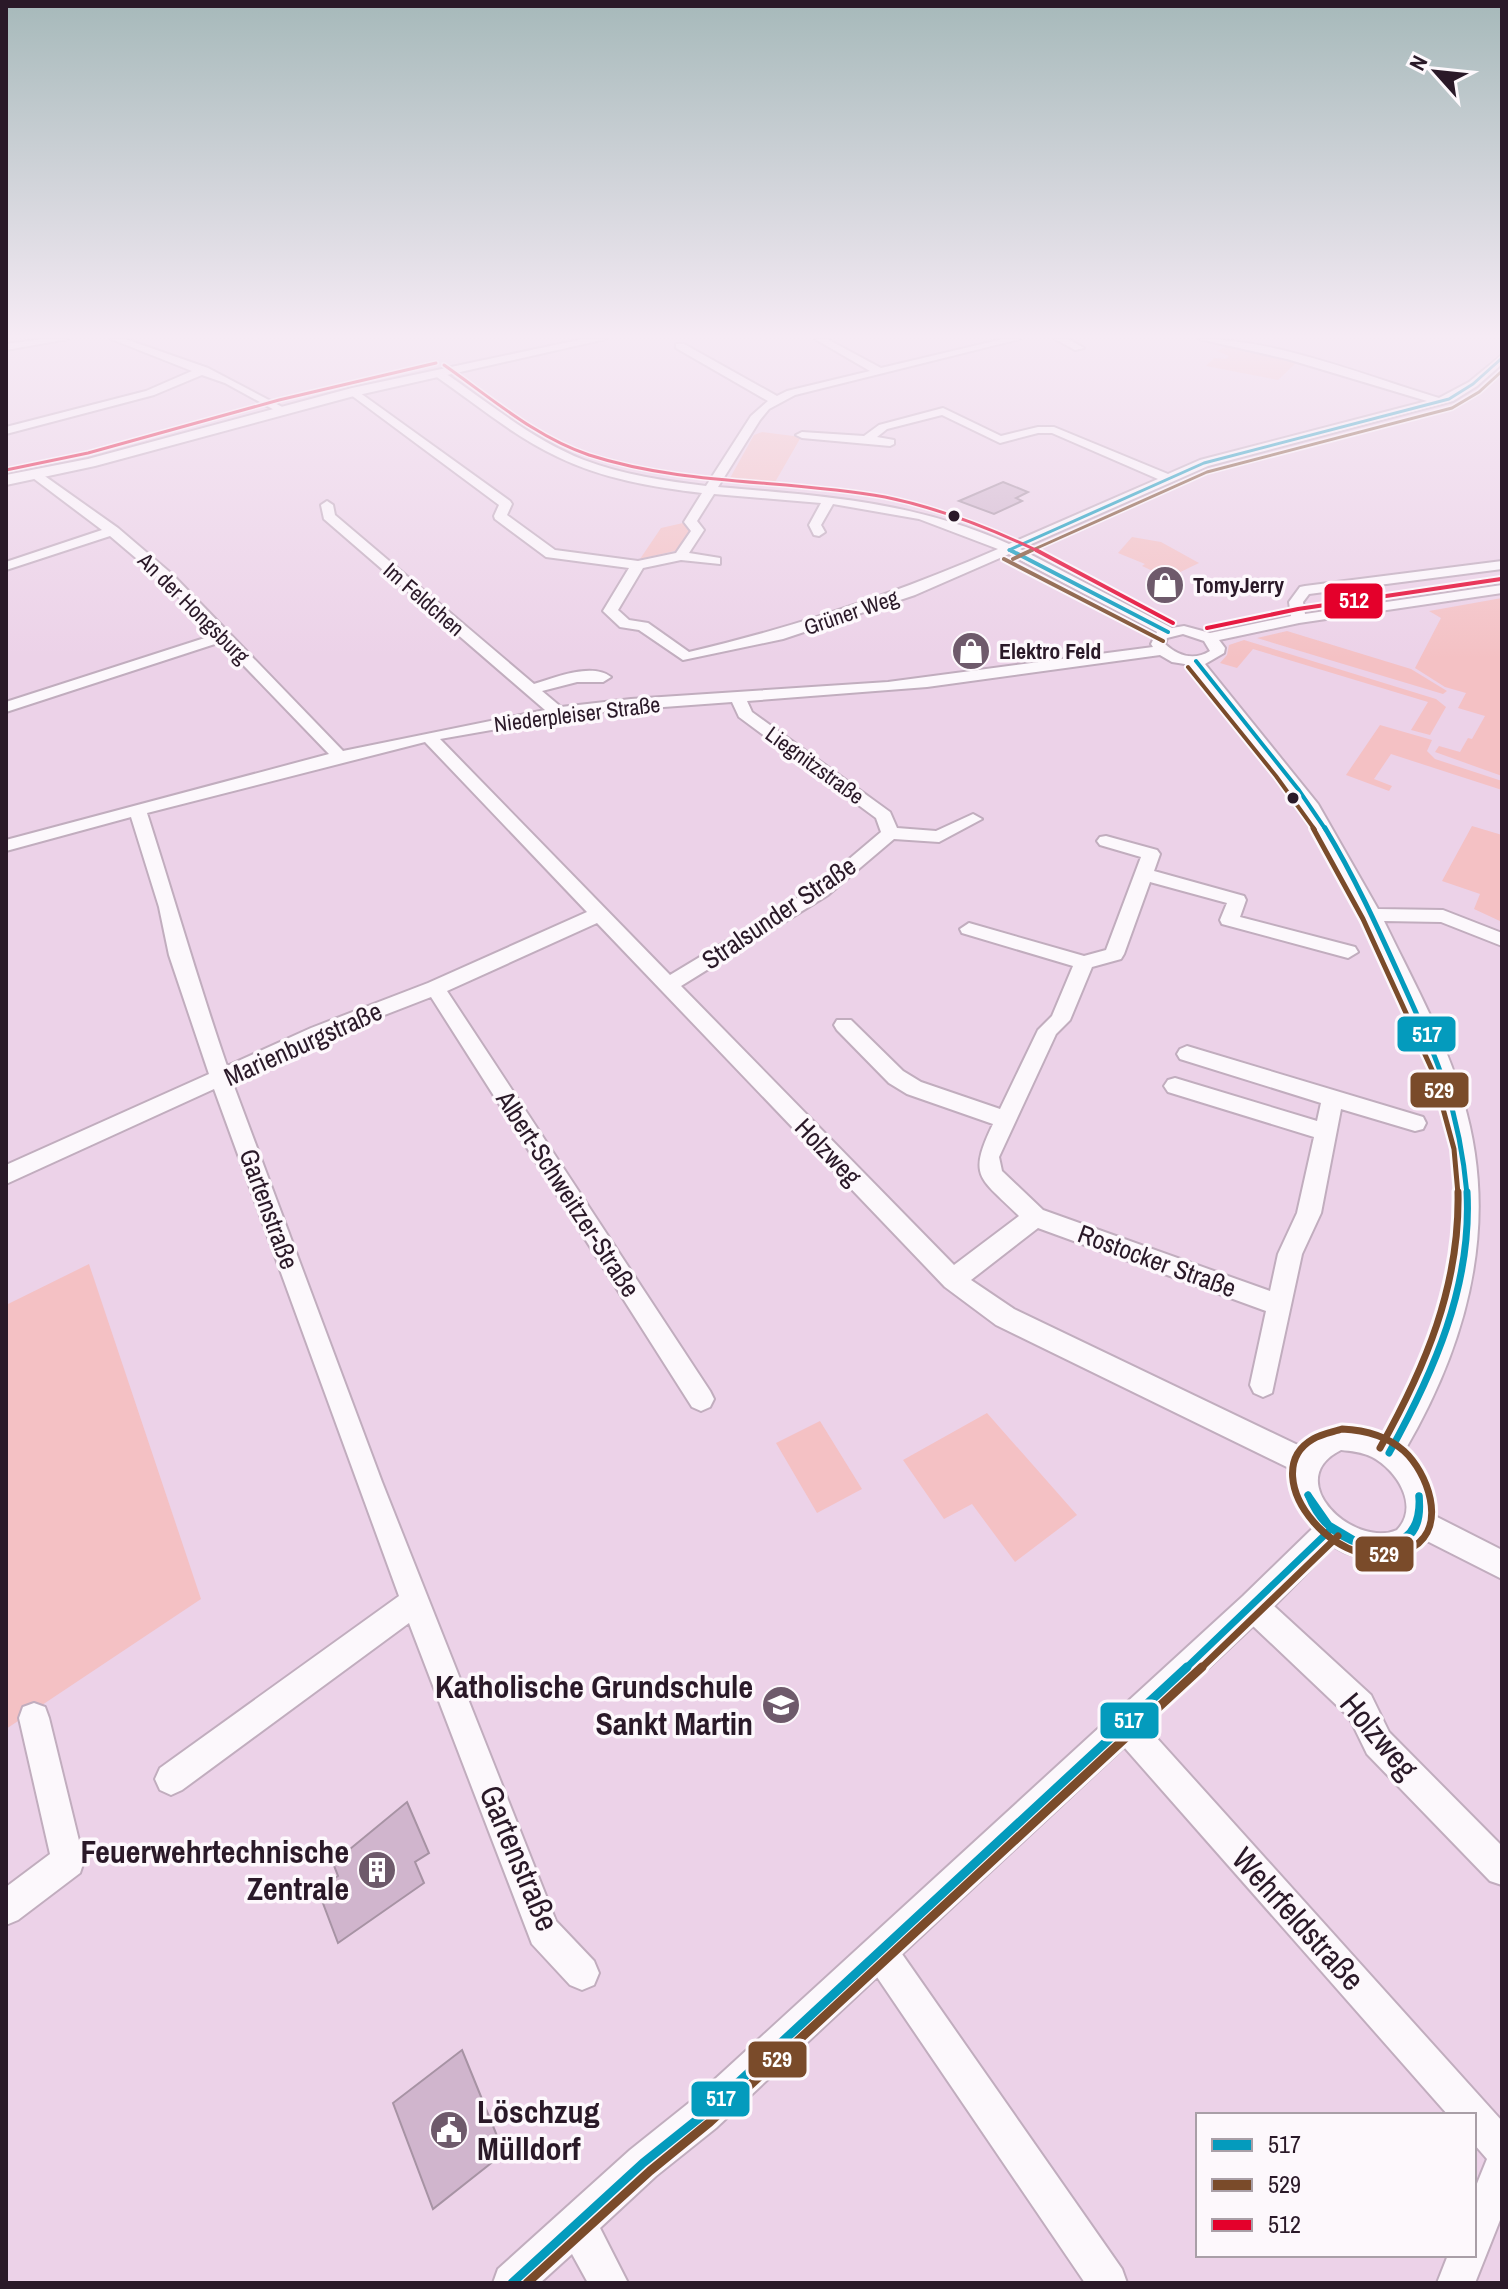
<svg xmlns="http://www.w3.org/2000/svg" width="1508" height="2289" font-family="'Archivo Narrow',sans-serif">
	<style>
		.green { fill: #f4c1c4 }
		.building { fill: #d0b5cd; stroke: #a793a4; stroke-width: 2 }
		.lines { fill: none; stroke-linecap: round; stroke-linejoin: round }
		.minor-casing { stroke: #c1adbe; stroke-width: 4 }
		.tertiary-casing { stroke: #c1adbe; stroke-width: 4 }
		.minor { fill: #fcf8fc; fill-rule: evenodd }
		.tertiary { fill: #fcf8fc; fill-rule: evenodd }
		.bus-1-far4-casing { stroke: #fdf8fc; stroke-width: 6 }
		.bus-1-far3-casing { stroke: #fdf8fc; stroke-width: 8 }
		.bus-1-far2-casing { stroke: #fdf8fc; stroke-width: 10 }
		.bus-1-far1-casing { stroke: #fdf8fc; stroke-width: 13 }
		.bus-1-casing { stroke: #fdf8fc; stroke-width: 15 }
		.bus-2-far4-casing { stroke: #fdf8fc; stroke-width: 6 }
		.bus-2-far3-casing { stroke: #fdf8fc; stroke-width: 8 }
		.bus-2-far2-casing { stroke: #fdf8fc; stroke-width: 10 }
		.bus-2-far1-casing { stroke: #fdf8fc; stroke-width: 13 }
		.bus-2-casing { stroke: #fdf8fc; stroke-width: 15 }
		.bus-3-far1-casing { stroke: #fdf8fc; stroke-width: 6 }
		.bus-3-casing { stroke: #fdf8fc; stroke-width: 8 }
		.bus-1-far4 { stroke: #049bbd; stroke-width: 3 }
		.bus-1-far3 { stroke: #049bbd; stroke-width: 4 }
		.bus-1-far2 { stroke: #049bbd; stroke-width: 5 }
		.bus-1-far1 { stroke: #049bbd; stroke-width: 7 }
		.bus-1 { stroke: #049bbd; stroke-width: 9 }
		.bus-2-far4 { stroke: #7a4b2a; stroke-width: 3 }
		.bus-2-far3 { stroke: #7a4b2a; stroke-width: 4 }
		.bus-2-far2 { stroke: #7a4b2a; stroke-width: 5 }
		.bus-2-far1 { stroke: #7a4b2a; stroke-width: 7 }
		.bus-2 { stroke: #7a4b2a; stroke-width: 9 }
		.bus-3-far1 { stroke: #e4002b; stroke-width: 3 }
		.bus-3 { stroke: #e4002b; stroke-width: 4 }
		.bus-dot { fill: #2a1928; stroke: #fdf8fc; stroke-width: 3 }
		.labels { text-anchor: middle; stroke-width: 7; stroke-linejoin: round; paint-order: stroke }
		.far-poi-label { font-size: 22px; font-weight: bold; fill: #2a1928; stroke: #fdf8fc; text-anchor: start }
		.far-street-label { font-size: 22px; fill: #2a1928; stroke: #fdf8fc }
		.street-label { font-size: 26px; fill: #2a1928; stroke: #fdf8fc }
		.near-poi-label { font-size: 32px; font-weight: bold; fill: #2a1928; stroke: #fdf8fc; text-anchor: end }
		.near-street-label { font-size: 32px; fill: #2a1928; stroke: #fdf8fc }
		.line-badge { stroke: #fdf8fc; stroke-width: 3 }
		.badge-label { font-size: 22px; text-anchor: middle; font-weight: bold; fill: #fff }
	</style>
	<rect width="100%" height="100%" fill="#ecd2e8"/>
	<g class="green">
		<polygon points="1227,346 1296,363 1278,380 1206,366 1214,358 1226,359 1229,356 1217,351"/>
		<polygon points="762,432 801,437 774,484 734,481 730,478 754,435"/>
		<polygon points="683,523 689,530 679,550 640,559 661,528"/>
		<polygon points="1132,537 1161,542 1199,563 1168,578 1142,566 1145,564 1118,553"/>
		<polygon points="1502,598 1502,776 1435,752 1439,746 1460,752 1468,738 1472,739 1485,716 1458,708 1466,693 1445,687 1415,668 1441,618 1429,611"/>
		<polygon points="1287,631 1411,669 1447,691 1443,694 1257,638"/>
		<polygon points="1244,640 1436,699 1446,707 1430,735 1411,730 1428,702 1253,649 1237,668 1220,663 1227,655 1229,645"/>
		<polygon points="1380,725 1432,740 1427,751 1435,759 1502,781 1502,790 1391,754 1374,779 1392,786 1389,791 1346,775"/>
		<polygon points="1472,826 1502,835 1502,922 1474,909 1480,894 1442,881"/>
		<polygon points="89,1264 201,1599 6,1729 6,1305"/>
		<polygon points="987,1413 1077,1515 1015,1562 972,1504 944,1519 903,1460"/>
		<polygon points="820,1421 862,1489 817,1513 776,1443"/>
	</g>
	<g class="building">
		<polygon points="1003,482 1028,492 1016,498 1022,501 994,514 959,501"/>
		<polygon points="407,1802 429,1853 415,1862 424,1883 338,1943 318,1890 338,1876 333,1863"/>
		<polygon points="462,2050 504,2153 433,2209 393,2103"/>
	</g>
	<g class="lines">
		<g class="minor-casing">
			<g id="minor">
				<polygon points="43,339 68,339 6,350 6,344"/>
				<polygon points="111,339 125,339 208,368 288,410 278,412 225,383 202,375 154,395 6,434 6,427 146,391 192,371"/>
				<path d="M815,339H827L881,368L1003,339H1020L795,395L769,409L760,420L718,487C821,496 913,501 1009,544L1158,479L1052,433H1038L1000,443L942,415L887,429L877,437L894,440V444L890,446L802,438L796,435L802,432L864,436L879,425L943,408L1001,436L1038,427H1054L1168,474L1200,460L1427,401L1287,359L1199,339C1277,339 1365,376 1439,398L1469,382L1502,355V364L1477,386L1453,401L1208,466L1020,549L1172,628L1184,626L1210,633L1291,616L1289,602L1300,587L1305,586L1502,561V569L1309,594L1303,602L1305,614L1502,585V593L1299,623L1219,640L1225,648L1224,653L1205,664L1318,804L1378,909L1443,910L1502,933V946L1441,922L1384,921C1412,979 1445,1038 1463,1100C1500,1223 1468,1342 1405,1450C1424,1467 1434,1491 1435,1516L1502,1550V1579L1425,1540C1400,1567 1363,1564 1333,1546L1274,1606L1371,1695L1389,1732L1502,1846V1885L1490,1881L1367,1754L1349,1717L1253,1626L1146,1726L1502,2121V2215L1475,2283H1437L1448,2255H1474V2191L1487,2159L1474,2144V2115H1448L1124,1747L902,1954L1122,2269L1127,2283H1085L877,1977L716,2128L656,2176L600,2228L628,2283H588L572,2254L540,2283H493L498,2269L630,2150L690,2102L1243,1596L1313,1528C1298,1510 1290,1491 1291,1469L996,1325L945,1287L597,923L447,991L710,1391L714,1399L710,1407L701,1411L692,1407L431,997L325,1038L232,1081L382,1482L556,1921L594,1961L599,1973L594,1985L582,1990L570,1985L532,1944L409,1623L182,1790L171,1795L160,1790L155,1779L160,1768L399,1596L214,1089L6,1184V1165L209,1074L169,955L159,907L131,817L6,851V840L329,754L221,642L6,712V702L214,635L163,581L110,536L6,570V562L102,530L29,475L39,472L118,528L173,575L343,751L545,710L324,519L321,505L327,501L333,505L335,515L534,684C554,678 592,662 611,677L603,682H577L542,691L561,707L631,699L888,682L1153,647L1151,644L1157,632L1009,554L915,595L783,639L683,660L639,630L620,627L603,611L629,568L546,557L495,519L494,516L499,505L347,392L356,390L510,501L512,504L507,515L555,550L638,561L676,553L691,531L684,522L702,493C653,487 603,479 558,457C513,436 475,403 434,375V371H442C488,402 532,440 584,460C624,475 665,481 706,486L751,416L768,401L676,348V344H684L777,396L787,391L870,371ZM714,494L821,503L809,525L814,535L819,536L825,532L821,525L833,504L919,519L998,549C897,593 796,627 689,652L648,623L629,620L618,610L643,568L681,560L720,564V558L689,553L704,530L697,521ZM1183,634L1204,641L1210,651C1194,661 1178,656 1165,644L1167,638ZM1160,655L1172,662L1191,665C1225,716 1269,758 1303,808C1340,861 1366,921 1392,979C1409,1019 1431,1059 1442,1102C1475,1224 1448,1331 1384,1437C1358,1426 1320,1419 1302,1447L1014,1309L971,1280L1038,1228L1266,1311L1250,1385L1254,1393L1263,1397L1272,1393L1302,1254L1321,1213L1341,1109L1415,1131L1423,1129L1426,1123L1423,1117L1187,1046L1180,1049L1177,1054L1180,1059L1321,1103L1317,1121L1175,1078L1168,1080L1164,1086L1168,1092L1314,1137L1297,1213L1278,1254L1270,1291L1043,1210L1002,1171L999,1157L1056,1034L1070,1020L1092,967L1121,959L1124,954L1150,882L1227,903L1220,920L1222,924L1348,958L1358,952L1355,947L1240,917L1246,900L1244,896L1154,871L1160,854L1157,850L1106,836L1100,837L1097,841L1100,845L1141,857L1106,950L1084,956L969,923L960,929L962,933L1073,966L1052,1016L1038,1030L1000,1109L921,1082L903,1071L851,1020H837L834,1025L837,1030L889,1083L907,1094L993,1124C967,1178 980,1177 1019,1216L954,1265L681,986L828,895L894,839L939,842L982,819L973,814L936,831L897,828L890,812L752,712L747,701L927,687ZM732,702L739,717L876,818L881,832L816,887L670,975L440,739L595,712ZM425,742L587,912L428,983L311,1028L227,1066C198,982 174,897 147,813ZM1341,1450C1351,1451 1362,1452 1372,1457C1397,1470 1420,1506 1397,1530C1354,1549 1280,1480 1341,1450Z"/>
				<polygon points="1055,339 1068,339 1084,348 1075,350"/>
				<polygon points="34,1703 45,1707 49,1718 84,1861 80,1873 18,1920 6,1925 6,1887 50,1854 19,1718 23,1707"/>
			</g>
		</g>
		<g class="tertiary-casing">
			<polygon id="tertiary" points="583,339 606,339 354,396 95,466 6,485 6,475 88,459 352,388"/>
		</g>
		<use href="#minor" class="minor"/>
		<use href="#tertiary" class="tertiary"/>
		<g class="bus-1-far4-casing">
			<g id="bus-1-far4">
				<polyline points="1009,550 1204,463 1449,399 1473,384 1502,358"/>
				<polyline points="1009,550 1014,552"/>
			</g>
		</g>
		<g class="bus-1-far3-casing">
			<g id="bus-1-far3">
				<polyline points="1010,550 1168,632"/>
				<polyline points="1196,661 1298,789 1326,830"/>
			</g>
		</g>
		<g class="bus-1-far2-casing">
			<path id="bus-1-far2" d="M1325,828C1354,876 1377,926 1400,977C1436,1057 1459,1105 1467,1194"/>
		</g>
		<g class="bus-1-far1-casing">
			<g id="bus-1-far1">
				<path d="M1389,1453C1434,1372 1472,1286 1467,1192"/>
				<polyline points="1308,1495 1329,1525 1361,1544"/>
				<path d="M1308,1495C1318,1520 1335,1537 1361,1544"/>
				<path d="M1361,1544C1399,1548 1421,1537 1419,1496"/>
				<path d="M1361,1544C1400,1550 1424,1539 1419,1496"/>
				<polyline points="1185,1669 1331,1529"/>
			</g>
		</g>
		<g class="bus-1-casing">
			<polyline id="bus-1" points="512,2283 643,2163 703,2115 1187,1667"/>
		</g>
		<g class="bus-2-far4-casing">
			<polyline id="bus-2-far4" points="1028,552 1207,472 1452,408 1479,392 1502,371"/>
		</g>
		<g class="bus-2-far3-casing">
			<g id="bus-2-far3">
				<polyline points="1004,559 1163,641"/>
				<polyline points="1013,559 1032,550"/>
				<polyline points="1188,667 1276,776 1315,830"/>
			</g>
		</g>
		<g class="bus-2-far2-casing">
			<polyline id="bus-2-far2" points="1313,828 1363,919 1433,1072 1454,1149 1458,1194"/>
		</g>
		<g class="bus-2-far1-casing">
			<g id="bus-2-far1">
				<path d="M1342,1429C1364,1430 1387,1436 1404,1451C1427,1472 1448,1526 1413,1547C1343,1588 1251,1475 1313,1439C1321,1434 1333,1432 1342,1429Z"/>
				<path d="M1380,1448C1425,1368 1460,1286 1458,1192"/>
				<polyline points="1200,1669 1338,1536"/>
			</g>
		</g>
		<g class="bus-2-casing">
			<polyline id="bus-2" points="527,2283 650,2171 710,2122 1202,1667"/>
		</g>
		<g class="bus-3-far1-casing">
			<g id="bus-3-far1">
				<path d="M444,365C490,397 535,437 589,455C685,486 786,479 885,497C939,508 990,528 1040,552"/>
				<polyline points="6,470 88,453 279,400 436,363"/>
			</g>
		</g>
		<g class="bus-3-casing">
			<g id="bus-3">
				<polyline points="1036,550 1173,623"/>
				<polyline points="1207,628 1298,609 1501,579"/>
			</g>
		</g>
		<use href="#bus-1-far4" class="bus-1-far4"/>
		<use href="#bus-1-far3" class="bus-1-far3"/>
		<use href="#bus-1-far2" class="bus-1-far2"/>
		<use href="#bus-1-far1" class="bus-1-far1"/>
		<use href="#bus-1" class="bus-1"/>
		<use href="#bus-2-far4" class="bus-2-far4"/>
		<use href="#bus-2-far3" class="bus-2-far3"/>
		<use href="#bus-2-far2" class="bus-2-far2"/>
		<use href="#bus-2-far1" class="bus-2-far1"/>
		<use href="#bus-2" class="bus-2"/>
		<use href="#bus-3-far1" class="bus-3-far1"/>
		<use href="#bus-3" class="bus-3"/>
	</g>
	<linearGradient id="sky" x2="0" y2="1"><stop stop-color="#a6b9ba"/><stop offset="0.51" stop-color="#f6ebf5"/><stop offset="1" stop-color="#f6ebf5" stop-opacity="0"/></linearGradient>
	<rect width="1508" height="659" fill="url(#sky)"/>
	<defs>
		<g id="shop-disc" transform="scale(2)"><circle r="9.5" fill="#6e5a6b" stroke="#fdf8fc"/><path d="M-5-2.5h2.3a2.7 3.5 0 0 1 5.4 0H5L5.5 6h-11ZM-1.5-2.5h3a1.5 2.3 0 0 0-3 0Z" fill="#fff"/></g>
		<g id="school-disc" transform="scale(2)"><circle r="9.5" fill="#6e5a6b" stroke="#fdf8fc"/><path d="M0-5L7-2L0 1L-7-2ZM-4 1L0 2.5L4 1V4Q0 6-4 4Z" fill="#fff"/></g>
		<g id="building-disc" transform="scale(2)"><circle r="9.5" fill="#6e5a6b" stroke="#fdf8fc"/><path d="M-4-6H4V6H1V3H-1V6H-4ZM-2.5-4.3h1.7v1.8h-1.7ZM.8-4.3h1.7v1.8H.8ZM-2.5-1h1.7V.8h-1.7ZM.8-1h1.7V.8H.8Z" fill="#fff"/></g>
		<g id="civic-disc" transform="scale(2)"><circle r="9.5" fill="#6e5a6b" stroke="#fdf8fc"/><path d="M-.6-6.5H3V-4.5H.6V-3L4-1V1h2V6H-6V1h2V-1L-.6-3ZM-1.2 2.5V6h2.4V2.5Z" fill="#fff"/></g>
	</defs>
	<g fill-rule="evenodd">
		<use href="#shop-disc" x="1165" y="585"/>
		<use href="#shop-disc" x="971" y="651"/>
		<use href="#school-disc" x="781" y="1705"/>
		<use href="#building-disc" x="377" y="1870"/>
		<use href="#civic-disc" x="449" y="2130"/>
	</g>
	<g class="bus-dot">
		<circle cx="954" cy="516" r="7"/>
		<circle cx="1293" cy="798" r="7"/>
	</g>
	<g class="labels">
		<g class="far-poi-label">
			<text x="1193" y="593">TomyJerry</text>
			<text x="999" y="659">Elektro Feld</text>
		</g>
		<g class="far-street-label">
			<text transform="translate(424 599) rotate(41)" y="8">Im Feldchen</text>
			<text transform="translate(194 608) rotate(45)" y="8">An der Hongsburg</text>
			<text transform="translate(851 612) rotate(-19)" y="8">Grüner Weg</text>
			<text transform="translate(577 714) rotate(-7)" y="8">Niederpleiser Straße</text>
			<text transform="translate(815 765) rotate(36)" y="8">Liegnitzstraße</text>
		</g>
		<g class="street-label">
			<text transform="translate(779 913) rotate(-34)" y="9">Stralsunder Straße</text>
			<text transform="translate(303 1044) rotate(-24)" y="9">Marienburgstraße</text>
			<text transform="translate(828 1152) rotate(46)" y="9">Holzweg</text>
			<text transform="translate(568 1194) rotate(57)" y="9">Albert-Schweitzer-Straße</text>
			<text transform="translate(269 1209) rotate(70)" y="9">Gartenstraße</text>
			<text transform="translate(1157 1261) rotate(20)" y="9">Rostocker Straße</text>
		</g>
		<g class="near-poi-label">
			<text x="753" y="1698">Katholische Grundschule<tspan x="753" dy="37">Sankt Martin</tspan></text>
			<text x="349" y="1863">Feuerwehrtechnische<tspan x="349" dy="37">Zentrale</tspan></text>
			<text x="477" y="2123" text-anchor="start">Löschzug<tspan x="477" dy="37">Mülldorf</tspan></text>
		</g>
		<g class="near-street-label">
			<text transform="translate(1379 1736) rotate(50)" y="11">Holzweg</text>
			<text transform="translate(519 1858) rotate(67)" y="11">Gartenstraße</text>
			<text transform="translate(1298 1919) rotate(48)" y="11">Wehrfeldstraße</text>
		</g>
	</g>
	<g class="line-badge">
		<rect x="1323" y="582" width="61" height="38" rx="8" fill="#e4002b"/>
		<rect x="1396" y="1015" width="61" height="38" rx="8" fill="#049bbd"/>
		<rect x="1409" y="1071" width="61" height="38" rx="8" fill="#7a4b2a"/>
		<rect x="1354" y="1535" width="61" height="38" rx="8" fill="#7a4b2a"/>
		<rect x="1099" y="1701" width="61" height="39" rx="8" fill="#049bbd"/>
		<rect x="747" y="2040" width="61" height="39" rx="8" fill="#7a4b2a"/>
		<rect x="690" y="2080" width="61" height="38" rx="8" fill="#049bbd"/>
	</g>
	<g class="badge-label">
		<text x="1354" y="608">512</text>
		<text x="1427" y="1042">517</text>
		<text x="1439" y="1098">529</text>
		<text x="1384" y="1562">529</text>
		<text x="1129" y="1728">517</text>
		<text x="777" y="2067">529</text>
		<text x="721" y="2106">517</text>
	</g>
	<rect width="1508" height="2289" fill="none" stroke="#2a1928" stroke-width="16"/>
	<rect x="1196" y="2113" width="280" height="144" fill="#fdf8fc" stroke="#a99fa7" stroke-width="2"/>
	<rect x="1212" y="2139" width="40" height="12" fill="#049bbd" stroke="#a99fa7" stroke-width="2"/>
	<text x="1268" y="2153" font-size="24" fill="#2a1928">517</text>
	<rect x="1212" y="2179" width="40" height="12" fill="#7a4b2a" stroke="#a99fa7" stroke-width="2"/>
	<text x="1268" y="2193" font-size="24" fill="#2a1928">529</text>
	<rect x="1212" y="2219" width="40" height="12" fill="#e4002b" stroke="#a99fa7" stroke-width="2"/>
	<text x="1268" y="2233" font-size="24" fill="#2a1928">512</text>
	<g transform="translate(1436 72) rotate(297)" stroke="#fdf8fc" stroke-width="6" paint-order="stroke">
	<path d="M0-6L14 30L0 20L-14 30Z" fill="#2a1928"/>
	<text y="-12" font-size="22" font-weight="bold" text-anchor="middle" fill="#2a1928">N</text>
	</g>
</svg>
